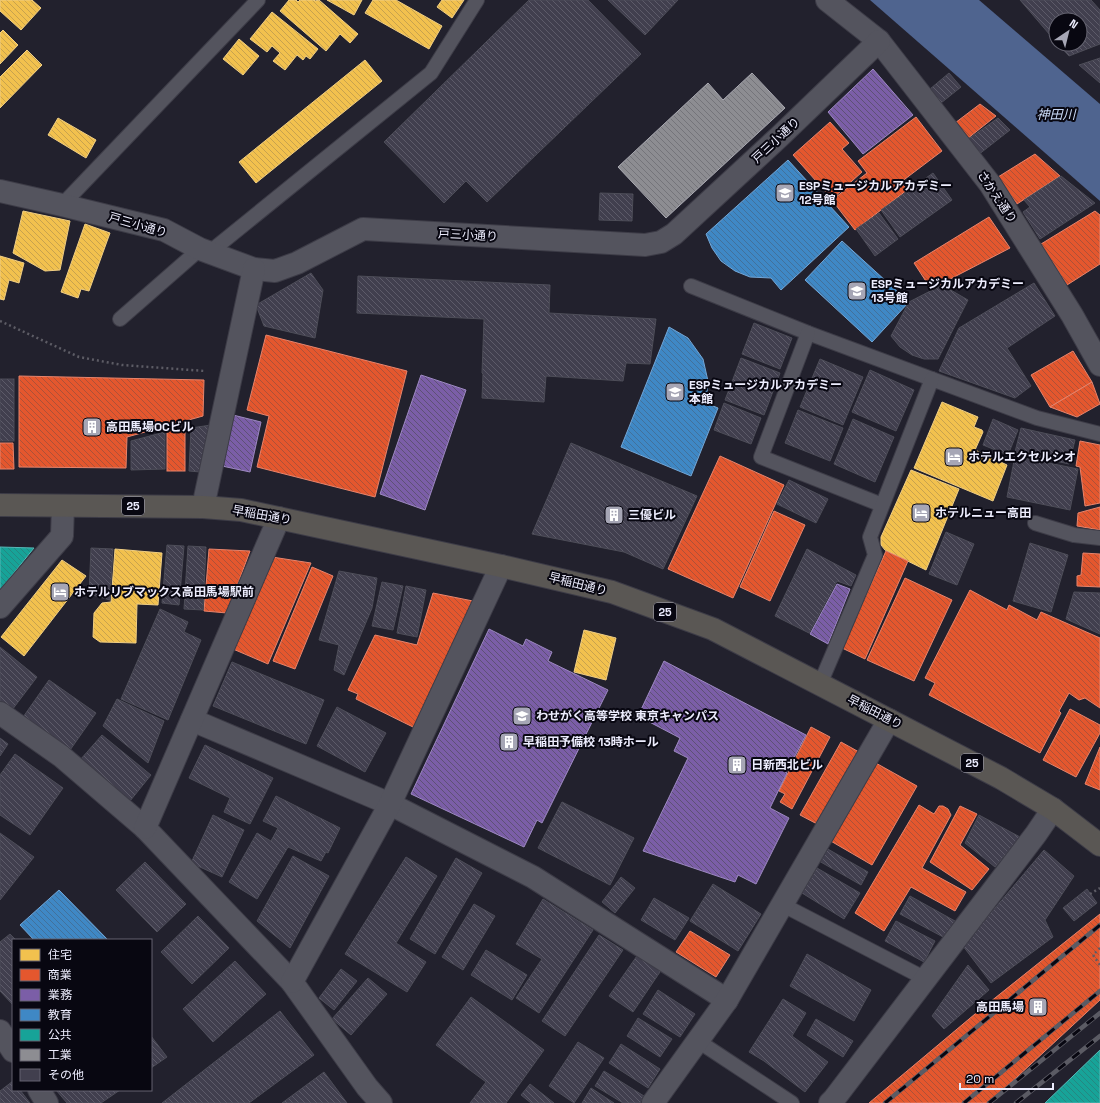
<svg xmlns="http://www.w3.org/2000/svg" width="1100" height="1103" font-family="'Space Grotesk','Noto Sans JP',sans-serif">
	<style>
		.water { fill: #4f648f }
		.homes { fill: url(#homes-back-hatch); stroke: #f0ce83 }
		.shops { fill: url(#shops-back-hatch); stroke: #e7846c }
		.offices { fill: url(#offices-back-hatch); stroke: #9d89c1 }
		.schools { fill: url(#schools-back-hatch); stroke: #73a6d6 }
		.public { fill: url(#public-back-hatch); stroke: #57b9b7 }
		.industry { fill: url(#industry-back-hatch); stroke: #aaaab2 }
		.building { fill: url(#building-back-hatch); stroke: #4d4d58 }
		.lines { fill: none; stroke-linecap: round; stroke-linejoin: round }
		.lane-casing { stroke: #3d3c47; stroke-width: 16 }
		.street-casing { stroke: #3d3c47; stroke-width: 24 }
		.primary-casing { stroke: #3d3c47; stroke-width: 24 }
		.path { stroke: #5d5c65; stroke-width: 2.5; stroke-dasharray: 2 3; stroke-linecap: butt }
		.lane { stroke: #54545e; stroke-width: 14 }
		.street { stroke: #54545e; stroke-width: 22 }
		.primary { stroke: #5a5754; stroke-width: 22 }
		.rail-casing { stroke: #5b5b64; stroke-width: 4.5 }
		.rail { stroke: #080711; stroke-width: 3; stroke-dasharray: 9; stroke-linecap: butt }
		.labels { text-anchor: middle; stroke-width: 4; stroke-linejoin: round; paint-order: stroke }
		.shield { fill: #080711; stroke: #a8a8b7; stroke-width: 1 }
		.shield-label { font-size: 11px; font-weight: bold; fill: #ededfe }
		.street-label { font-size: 12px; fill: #ededfe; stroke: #080711 }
		.poi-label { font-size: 12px; font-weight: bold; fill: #ededfe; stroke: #080711; text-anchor: start }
		.water-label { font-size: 13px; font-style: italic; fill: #c9d9f6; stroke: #080711 }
	</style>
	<defs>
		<pattern id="homes-back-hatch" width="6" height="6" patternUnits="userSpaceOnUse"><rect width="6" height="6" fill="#f2c14e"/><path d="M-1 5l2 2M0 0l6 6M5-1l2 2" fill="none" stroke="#c7a24e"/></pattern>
		<pattern id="shops-back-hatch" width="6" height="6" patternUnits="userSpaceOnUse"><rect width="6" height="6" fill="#e4572e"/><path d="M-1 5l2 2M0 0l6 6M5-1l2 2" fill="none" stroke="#ad5138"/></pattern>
		<pattern id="offices-back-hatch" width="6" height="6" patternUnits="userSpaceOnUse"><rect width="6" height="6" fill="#7b5ea7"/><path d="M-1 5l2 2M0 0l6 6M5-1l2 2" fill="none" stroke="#5e5175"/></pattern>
		<pattern id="schools-back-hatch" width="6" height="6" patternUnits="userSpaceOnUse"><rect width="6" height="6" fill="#3f88c5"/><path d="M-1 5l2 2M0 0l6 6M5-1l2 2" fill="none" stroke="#42719b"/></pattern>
		<pattern id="public-back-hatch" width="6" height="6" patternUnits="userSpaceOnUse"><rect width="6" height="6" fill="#17a398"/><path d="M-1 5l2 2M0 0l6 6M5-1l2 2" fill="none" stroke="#258781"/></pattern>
		<pattern id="industry-back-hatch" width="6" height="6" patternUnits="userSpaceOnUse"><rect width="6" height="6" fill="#8d8d92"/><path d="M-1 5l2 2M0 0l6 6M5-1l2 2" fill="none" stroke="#74747a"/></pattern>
		<pattern id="building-back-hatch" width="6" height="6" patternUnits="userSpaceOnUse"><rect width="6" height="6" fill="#413f4e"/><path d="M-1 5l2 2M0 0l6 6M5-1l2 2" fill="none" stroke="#5d5b69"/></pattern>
	</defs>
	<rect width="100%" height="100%" fill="#22212d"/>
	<polygon class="water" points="870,0 979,0 1100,104 1100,201"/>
	<g class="homes">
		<polygon points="0,0 32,0 41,8 21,30 0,11"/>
		<polygon points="289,0 296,0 298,2 300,0 314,0 315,1 319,0 358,34 350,43 340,34 326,51 280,11"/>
		<polygon points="327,0 362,0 354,15"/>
		<polygon points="373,0 396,0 442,26 429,49 365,13"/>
		<polygon points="442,0 464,0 452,18 437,7"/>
		<polygon points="272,12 318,49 310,59 306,56 303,60 297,55 285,70 273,61 280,53 272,46 267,52 250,39"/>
		<polygon points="3,30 18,45 0,64 0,33"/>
		<polygon points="239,39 259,56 243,75 223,59"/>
		<polygon points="27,50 42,65 0,108 0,77"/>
		<polygon points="365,60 382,81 256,183 239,162"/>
		<polygon points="58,118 96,140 86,158 48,135"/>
		<polygon points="23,211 70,221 60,270 45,271 13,253"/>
		<polygon points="85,224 110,233 89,291 81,289 78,298 61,292"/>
		<polygon points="0,256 24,263 19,283 9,280 4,300 0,299"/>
		<polygon points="942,402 978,417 974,427 982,430 983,432 975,450 1007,465 993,501 914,468"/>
		<polygon points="911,470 959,489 926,570 885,550 881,545 881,537"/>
		<polygon points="115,549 162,553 158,605 137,604 136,643 100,642 93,637 94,613 102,603 111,602"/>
		<polygon points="62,560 86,576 24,656 1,637"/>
		<polygon points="584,630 616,638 606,680 574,672"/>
	</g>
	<g class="shops">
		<polygon points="980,104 996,116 967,139 955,123"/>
		<polygon points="916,117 942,151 901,182 907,190 855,230 832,200 867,173 858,161"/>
		<polygon points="830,122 849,143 842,149 862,172 832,199 793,155"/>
		<polygon points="1035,154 1060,176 1017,204 998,177"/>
		<polygon points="1095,211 1100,215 1100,264 1067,285 1041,244"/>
		<polygon points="989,217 1010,248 931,289 914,263"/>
		<polygon points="266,335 407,371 375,497 257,467 269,416 247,410"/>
		<polygon points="1073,351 1092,382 1050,407 1031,375"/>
		<polygon points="19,376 204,380 203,416 127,437 126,468 19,467"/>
		<polygon points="1092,382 1100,404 1077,417 1050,407"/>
		<rect x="167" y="431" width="18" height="40"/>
		<polygon points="1080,441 1100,445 1100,503 1085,506 1080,467 1076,466"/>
		<polygon points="0,443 13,443 14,469 0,469"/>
		<polygon points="720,456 784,485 733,598 668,569"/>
		<polygon points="1100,507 1100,530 1077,526 1078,513"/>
		<polygon points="774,511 805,525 770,601 740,587"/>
		<polygon points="209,549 250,551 227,613 204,611"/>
		<polygon points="886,551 908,561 865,659 842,648"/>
		<polygon points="1083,553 1100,554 1100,587 1077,586 1077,576 1081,575"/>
		<polygon points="272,557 311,563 268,664 233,649"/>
		<polygon points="312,567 333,576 295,669 273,661"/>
		<polygon points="905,578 952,600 914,681 867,660"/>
		<polygon points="970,590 1007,610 1009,605 1037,620 1041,612 1100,638 1100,708 1085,698 1079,700 1069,693 1059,711 1061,713 1040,753 929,695 935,683 925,678"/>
		<polygon points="433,593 473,601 415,728 356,699 358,694 348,690 375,635 417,645"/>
		<polygon points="1070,709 1100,725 1100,733 1076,777 1043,760"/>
		<polygon points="811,727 830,737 792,809 780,802 785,794 779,791"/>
		<polygon points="841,742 859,752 819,825 800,815"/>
		<polygon points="1100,747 1100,790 1085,784"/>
		<polygon points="874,762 917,786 872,865 829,840"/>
		<polygon points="919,805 934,814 939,806 943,806 948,809 951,815 922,868 966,892 955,911 911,887 884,931 855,913"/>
		<polygon points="960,806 977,814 960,845 989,869 972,890 930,862"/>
		<polygon points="1100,914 1100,1000 989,1103 869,1103 975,1014"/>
		<polygon points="690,931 730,955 716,977 676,952"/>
	</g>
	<g class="offices">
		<polygon points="873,69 913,115 863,154 828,112"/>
		<polygon points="421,375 466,390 425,510 380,494"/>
		<polygon points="233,415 261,422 250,472 222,466"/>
		<polygon points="837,584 850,589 828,644 810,634"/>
		<polygon points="489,629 523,646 526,639 552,652 548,661 608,690 542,823 537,820 524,847 411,794"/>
		<polygon points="664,661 806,735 786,773 787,773 770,808 789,818 756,884 738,875 735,882 643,851 688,758 674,751 680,738 638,716"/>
	</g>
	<g class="schools">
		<polygon points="788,160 849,227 781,290 771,278 750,277 735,271 721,261 712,248 706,234"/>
		<polygon points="842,241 909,302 872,342 805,280"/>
		<polygon points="669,327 688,338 703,359 708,381 706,403 718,408 691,476 621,447"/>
		<polygon points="59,890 108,940 34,940 20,925"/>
	</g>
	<g class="public">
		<polygon points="0,547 34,548 0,590"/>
		<polygon points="1100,1050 1100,1103 1045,1103"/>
	</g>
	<polygon class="industry" points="752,73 785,108 666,218 618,167 708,83 723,100"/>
	<g class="building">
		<polygon points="529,0 588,0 641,54 487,202 466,181 444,203 384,142"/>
		<polygon points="608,0 678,0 645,35"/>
		<polygon points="1020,0 1091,0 1100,10 1100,44 1069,56 1058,44 1080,44 1080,20 1056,20 1056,42"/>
		<polygon points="1100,58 1100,83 1079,65"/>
		<polygon points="949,73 961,87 941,103 930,89"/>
		<polygon points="998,118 1010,130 978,155 967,140"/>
		<polygon points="933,173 952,200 900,237 881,210"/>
		<polygon points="1061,176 1095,203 1040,239 1023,212 1030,207 1024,200"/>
		<polygon points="600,193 633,194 632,221 599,220"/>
		<polygon points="879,213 898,239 875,256 856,229"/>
		<polygon points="311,273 323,290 315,338 264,326 256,305"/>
		<polygon points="358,276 550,285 549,313 656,319 650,364 626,363 623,381 546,376 544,402 482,398 483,374 482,373 484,319 357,313"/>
		<polygon points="1034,283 1055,316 1007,348 1031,386 1015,398 939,371 959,328"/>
		<polygon points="942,285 968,300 938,359 924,359 912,355 900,347 891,336 909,302"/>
		<polygon points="754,323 792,338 780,369 742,354"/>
		<polygon points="741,358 780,373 764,415 725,400"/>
		<polygon points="820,359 863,377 843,425 800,407"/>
		<polygon points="870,370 914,390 896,431 852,412"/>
		<rect x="0" y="379" width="14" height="62"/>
		<polygon points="724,403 761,418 751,444 714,430"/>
		<polygon points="798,410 843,428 830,461 785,443"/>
		<polygon points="853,419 894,437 875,482 834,464"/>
		<polygon points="993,419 1018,430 1008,455 983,445"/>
		<polygon points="211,425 200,472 189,471 191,428"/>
		<polygon points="1021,428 1075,440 1069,464 1015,452"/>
		<polygon points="165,432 165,469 131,470 131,441"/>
		<polygon points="571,443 697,496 663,569 624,552 532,534"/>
		<polygon points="1015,456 1078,469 1070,510 1007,497"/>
		<polygon points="789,480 828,499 816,523 777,504"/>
		<polygon points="946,532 974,544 957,585 929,574"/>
		<polygon points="1030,543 1068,555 1051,612 1013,601"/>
		<polygon points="167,545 184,546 179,605 162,603"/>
		<polygon points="188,546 206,547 203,610 184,609"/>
		<polygon points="91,548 113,549 110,600 89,594"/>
		<polygon points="807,549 856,575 851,586 837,581 809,633 775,616"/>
		<polygon points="339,571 377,578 372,608 344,675 334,670 339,645 319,640"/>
		<polygon points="382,582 403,586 393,630 372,626"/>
		<polygon points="406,586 426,590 417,637 397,633"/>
		<polygon points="1074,592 1100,593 1100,634 1066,619"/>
		<polygon points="160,609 188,622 184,632 201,640 168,720 121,699"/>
		<polygon points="0,647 37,677 9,714 0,707"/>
		<polygon points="232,662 324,700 306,744 213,706"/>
		<polygon points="49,680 96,713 68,753 21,720"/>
		<polygon points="117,699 164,721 148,763 103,726"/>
		<polygon points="337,707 386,733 365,772 317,746"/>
		<polygon points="102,735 151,775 130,801 80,760"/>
		<polygon points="0,738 8,744 0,756"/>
		<polygon points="205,745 273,778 250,824 224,812 230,798 189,778"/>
		<polygon points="15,754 63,788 30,835 0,815 0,775"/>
		<polygon points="276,796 340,828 328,853 326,852 321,861 288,847 257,899 229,882 257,833 271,841 278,828 263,821"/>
		<polygon points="562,802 634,838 610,885 538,848"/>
		<polygon points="213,815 244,830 222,877 191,863"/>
		<polygon points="979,815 1020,837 995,867 965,843"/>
		<polygon points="0,833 34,857 0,900"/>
		<polygon points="826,848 868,872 861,885 819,861"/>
		<polygon points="1044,850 1074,876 1045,920 1053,937 991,983 963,946"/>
		<polygon points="293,856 329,876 290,948 257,921"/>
		<polygon points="406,857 437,876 396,943 426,962 407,992 345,954"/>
		<polygon points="456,858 482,873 435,954 410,939"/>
		<polygon points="145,862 186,904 157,932 116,890"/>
		<polygon points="817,868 860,893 844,919 802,893"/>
		<polygon points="621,877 635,888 615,913 602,902"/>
		<polygon points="713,884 761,914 738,951 690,921"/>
		<polygon points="1087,889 1097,903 1074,921 1063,908"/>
		<polygon points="910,896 955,921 945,938 900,914"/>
		<polygon points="654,898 689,918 675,940 641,920"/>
		<polygon points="543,899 593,930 539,1013 516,998 542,959 516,944"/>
		<polygon points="474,904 495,916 463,970 442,957"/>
		<polygon points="198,916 229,948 192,984 161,952"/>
		<polygon points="896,921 935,941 924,962 885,941"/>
		<polygon points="10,934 16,940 13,940 13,1005 0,991 0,942"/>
		<polygon points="599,935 623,950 565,1036 542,1021"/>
		<polygon points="486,950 527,975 512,1000 471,975"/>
		<polygon points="639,953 662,969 633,1012 609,996"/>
		<polygon points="807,954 871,990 854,1021 790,986"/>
		<polygon points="235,961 266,994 213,1042 183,1009"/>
		<polygon points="968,965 989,990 944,1029 932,1016"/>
		<polygon points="341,969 357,981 334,1010 319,998"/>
		<polygon points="368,978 387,994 351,1035 332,1019"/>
		<polygon points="658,990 695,1014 680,1037 643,1014"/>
		<polygon points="471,997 544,1050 506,1103 470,1103 486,1082 436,1045"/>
		<polygon points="783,999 806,1013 792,1036 828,1062 805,1092 764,1061 749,1052"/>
		<polygon points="280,1011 314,1055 249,1103 162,1103"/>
		<polygon points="638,1018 672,1039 660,1057 627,1036"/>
		<polygon points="816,1019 853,1041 843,1057 807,1035"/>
		<polygon points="151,1036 167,1057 151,1068"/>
		<polygon points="578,1042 604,1058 574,1103 549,1086"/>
		<polygon points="621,1044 660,1069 648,1088 609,1063"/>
		<polygon points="604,1071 644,1096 640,1103 623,1103 595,1086"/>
		<polygon points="324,1072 347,1103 282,1103"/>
		<polygon points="13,1081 13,1090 20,1090 30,1103 0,1103 0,1091"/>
		<polygon points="530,1084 554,1103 531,1103 521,1095"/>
		<polygon points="591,1088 614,1103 582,1103"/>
		<polygon points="56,1090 120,1090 101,1103 67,1103"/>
	</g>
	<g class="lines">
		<g class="lane-casing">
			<g id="lane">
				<polyline points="62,205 258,0"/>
				<polyline points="210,252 431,73 477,0"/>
				<polyline points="691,286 808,333 1037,418 1100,434"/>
				<polyline points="120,319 200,249"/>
				<polyline points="808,333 761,457 882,505"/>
				<polyline points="1035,523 1074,535 1100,538"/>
				<polyline points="820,684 875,555 870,537 932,379"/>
				<polyline points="783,905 926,979"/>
				<polyline points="698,1041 792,1103"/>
			</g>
		</g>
		<g class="street-casing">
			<g id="street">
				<polyline points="827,0 879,41 990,184 1072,315 1100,365"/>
				<polyline points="0,191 62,205 164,230 200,249 254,269 275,271 297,263 363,229 645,245 661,242 674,234 779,137 879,41"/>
				<polyline points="203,507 254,269"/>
				<polyline points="0,607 62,536 63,506"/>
				<polyline points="0,713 61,756 145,828 292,982 367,1087 381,1103"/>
				<polyline points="192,720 390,804 533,877 727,1000"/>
				<polyline points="145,828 279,518"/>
				<polyline points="292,982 390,804 501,566"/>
				<polyline points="0,1031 13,1051"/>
				<polyline points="39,1090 47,1103"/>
				<polyline points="653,1103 727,1000 889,720"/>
				<polyline points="830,1103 834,1099 1036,834 1053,809"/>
			</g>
		</g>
		<g class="primary-casing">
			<polyline id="primary" points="0,505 203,507 241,510 501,566 612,592 713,629 1001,778 1053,809 1100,845"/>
		</g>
		<g class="path">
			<polyline points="0,321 79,357 122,365 205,371"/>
			<polyline points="1090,894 1100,888"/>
			<polyline points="1100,948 1093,955 1100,965"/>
		</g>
		<use href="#lane" class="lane"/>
		<use href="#street" class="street"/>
		<use href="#primary" class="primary"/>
		<g class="rail-casing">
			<g id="rail">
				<polyline points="885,1103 1100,925"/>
				<polyline points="964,1103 1100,991"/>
				<polyline points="989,1103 1100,1013"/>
				<polyline points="1016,1103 1100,1036"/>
			</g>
		</g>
		<use href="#rail" class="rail"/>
	</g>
	<defs>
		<g id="university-square" transform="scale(1)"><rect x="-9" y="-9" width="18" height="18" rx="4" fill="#a6a6b5" stroke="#080711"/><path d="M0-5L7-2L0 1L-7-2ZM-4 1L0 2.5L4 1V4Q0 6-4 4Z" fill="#fff"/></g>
		<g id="building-square" transform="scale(1)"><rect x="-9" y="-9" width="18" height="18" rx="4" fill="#a6a6b5" stroke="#080711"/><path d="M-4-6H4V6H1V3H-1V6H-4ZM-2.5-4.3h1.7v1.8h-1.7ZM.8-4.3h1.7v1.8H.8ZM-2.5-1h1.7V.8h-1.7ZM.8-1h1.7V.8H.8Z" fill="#fff"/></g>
		<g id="hotel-square" transform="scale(1)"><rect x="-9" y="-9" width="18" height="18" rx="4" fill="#a6a6b5" stroke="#080711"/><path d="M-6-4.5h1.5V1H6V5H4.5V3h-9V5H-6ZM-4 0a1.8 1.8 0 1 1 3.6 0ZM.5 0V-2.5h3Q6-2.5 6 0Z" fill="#fff"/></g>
		<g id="school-square" transform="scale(1)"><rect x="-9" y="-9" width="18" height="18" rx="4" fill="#a6a6b5" stroke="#080711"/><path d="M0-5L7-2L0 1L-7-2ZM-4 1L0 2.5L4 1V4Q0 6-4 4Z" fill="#fff"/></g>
	</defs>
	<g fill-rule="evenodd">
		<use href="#university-square" x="785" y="193"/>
		<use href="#university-square" x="857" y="291"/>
		<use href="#university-square" x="675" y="392"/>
		<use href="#building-square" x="92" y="427"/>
		<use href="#hotel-square" x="954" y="457"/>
		<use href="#hotel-square" x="921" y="513"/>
		<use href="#building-square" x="614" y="515"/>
		<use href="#hotel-square" x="60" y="592"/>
		<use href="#school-square" x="522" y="716"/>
		<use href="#building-square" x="509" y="742"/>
		<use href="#building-square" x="737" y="765"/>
		<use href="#building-square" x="1038" y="1007"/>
	</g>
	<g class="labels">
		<g class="shield">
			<rect x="122" y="497" width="22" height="18" rx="3"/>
			<rect x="654" y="603" width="22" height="18" rx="3"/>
			<rect x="961" y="754" width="22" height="18" rx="3"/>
		</g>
		<g class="shield-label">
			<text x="133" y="510">25</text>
			<text x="665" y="616">25</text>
			<text x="972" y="767">25</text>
		</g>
		<g class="street-label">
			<text transform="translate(776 140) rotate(-43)" y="4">戸三小通り</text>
			<text transform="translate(997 197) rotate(56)" y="4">さかえ通り</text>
			<text transform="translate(138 225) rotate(16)" y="4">戸三小通り</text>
			<text transform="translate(468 235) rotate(3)" y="4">戸三小通り</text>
			<text transform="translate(262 515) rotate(10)" y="4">早稲田通り</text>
			<text transform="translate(578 584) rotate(14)" y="4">早稲田通り</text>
			<text transform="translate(875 712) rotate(27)" y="4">早稲田通り</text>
		</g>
		<g class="poi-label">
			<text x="799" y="190">ESPミュージカルアカデミー<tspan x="799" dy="14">12号館</tspan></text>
			<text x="871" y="288">ESPミュージカルアカデミー<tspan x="871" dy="14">13号館</tspan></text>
			<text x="689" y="389">ESPミュージカルアカデミー<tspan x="689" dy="14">本館</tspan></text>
			<text x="106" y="431">高田馬場OCビル</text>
			<text x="968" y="461">ホテルエクセルシオ</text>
			<text x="935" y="517">ホテルニュー高田</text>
			<text x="628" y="519">三優ビル</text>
			<text x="74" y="596">ホテルリブマックス高田馬場駅前</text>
			<text x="536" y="720">わせがく高等学校 東京キャンパス</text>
			<text x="523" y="746">早稲田予備校 13時ホール</text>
			<text x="751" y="769">日新西北ビル</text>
			<text x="1024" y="1011" text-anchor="end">高田馬場</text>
		</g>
		<g class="water-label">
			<text x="1056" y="119">神田川</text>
		</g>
	</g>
	<rect x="12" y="939" width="140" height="152" fill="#080711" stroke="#646370"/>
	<rect x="20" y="949" width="20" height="12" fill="#f2c14e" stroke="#646370"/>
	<text x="48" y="959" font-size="12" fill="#ededfe">住宅</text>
	<rect x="20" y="969" width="20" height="12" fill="#e4572e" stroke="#646370"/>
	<text x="48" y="979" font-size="12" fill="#ededfe">商業</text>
	<rect x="20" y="989" width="20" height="12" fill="#7b5ea7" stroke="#646370"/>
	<text x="48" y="999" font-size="12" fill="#ededfe">業務</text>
	<rect x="20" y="1009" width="20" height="12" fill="#3f88c5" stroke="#646370"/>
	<text x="48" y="1019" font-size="12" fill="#ededfe">教育</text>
	<rect x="20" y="1029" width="20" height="12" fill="#17a398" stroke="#646370"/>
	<text x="48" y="1039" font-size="12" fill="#ededfe">公共</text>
	<rect x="20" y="1049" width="20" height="12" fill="#8d8d92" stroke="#646370"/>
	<text x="48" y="1059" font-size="12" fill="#ededfe">工業</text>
	<rect x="20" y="1069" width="20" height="12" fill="#413f4e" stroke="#646370"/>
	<text x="48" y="1079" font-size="12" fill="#ededfe">その他</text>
	<g transform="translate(1068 32) rotate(35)"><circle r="19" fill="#080711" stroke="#646370"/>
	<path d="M0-3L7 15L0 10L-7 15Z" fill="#a6a6b5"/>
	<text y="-6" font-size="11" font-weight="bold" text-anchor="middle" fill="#ededfe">N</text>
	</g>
	<path d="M960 1083v6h93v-6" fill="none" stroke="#ededfe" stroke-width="2"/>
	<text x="966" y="1083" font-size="12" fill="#ededfe" stroke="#080711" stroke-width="3" paint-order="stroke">20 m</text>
</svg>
